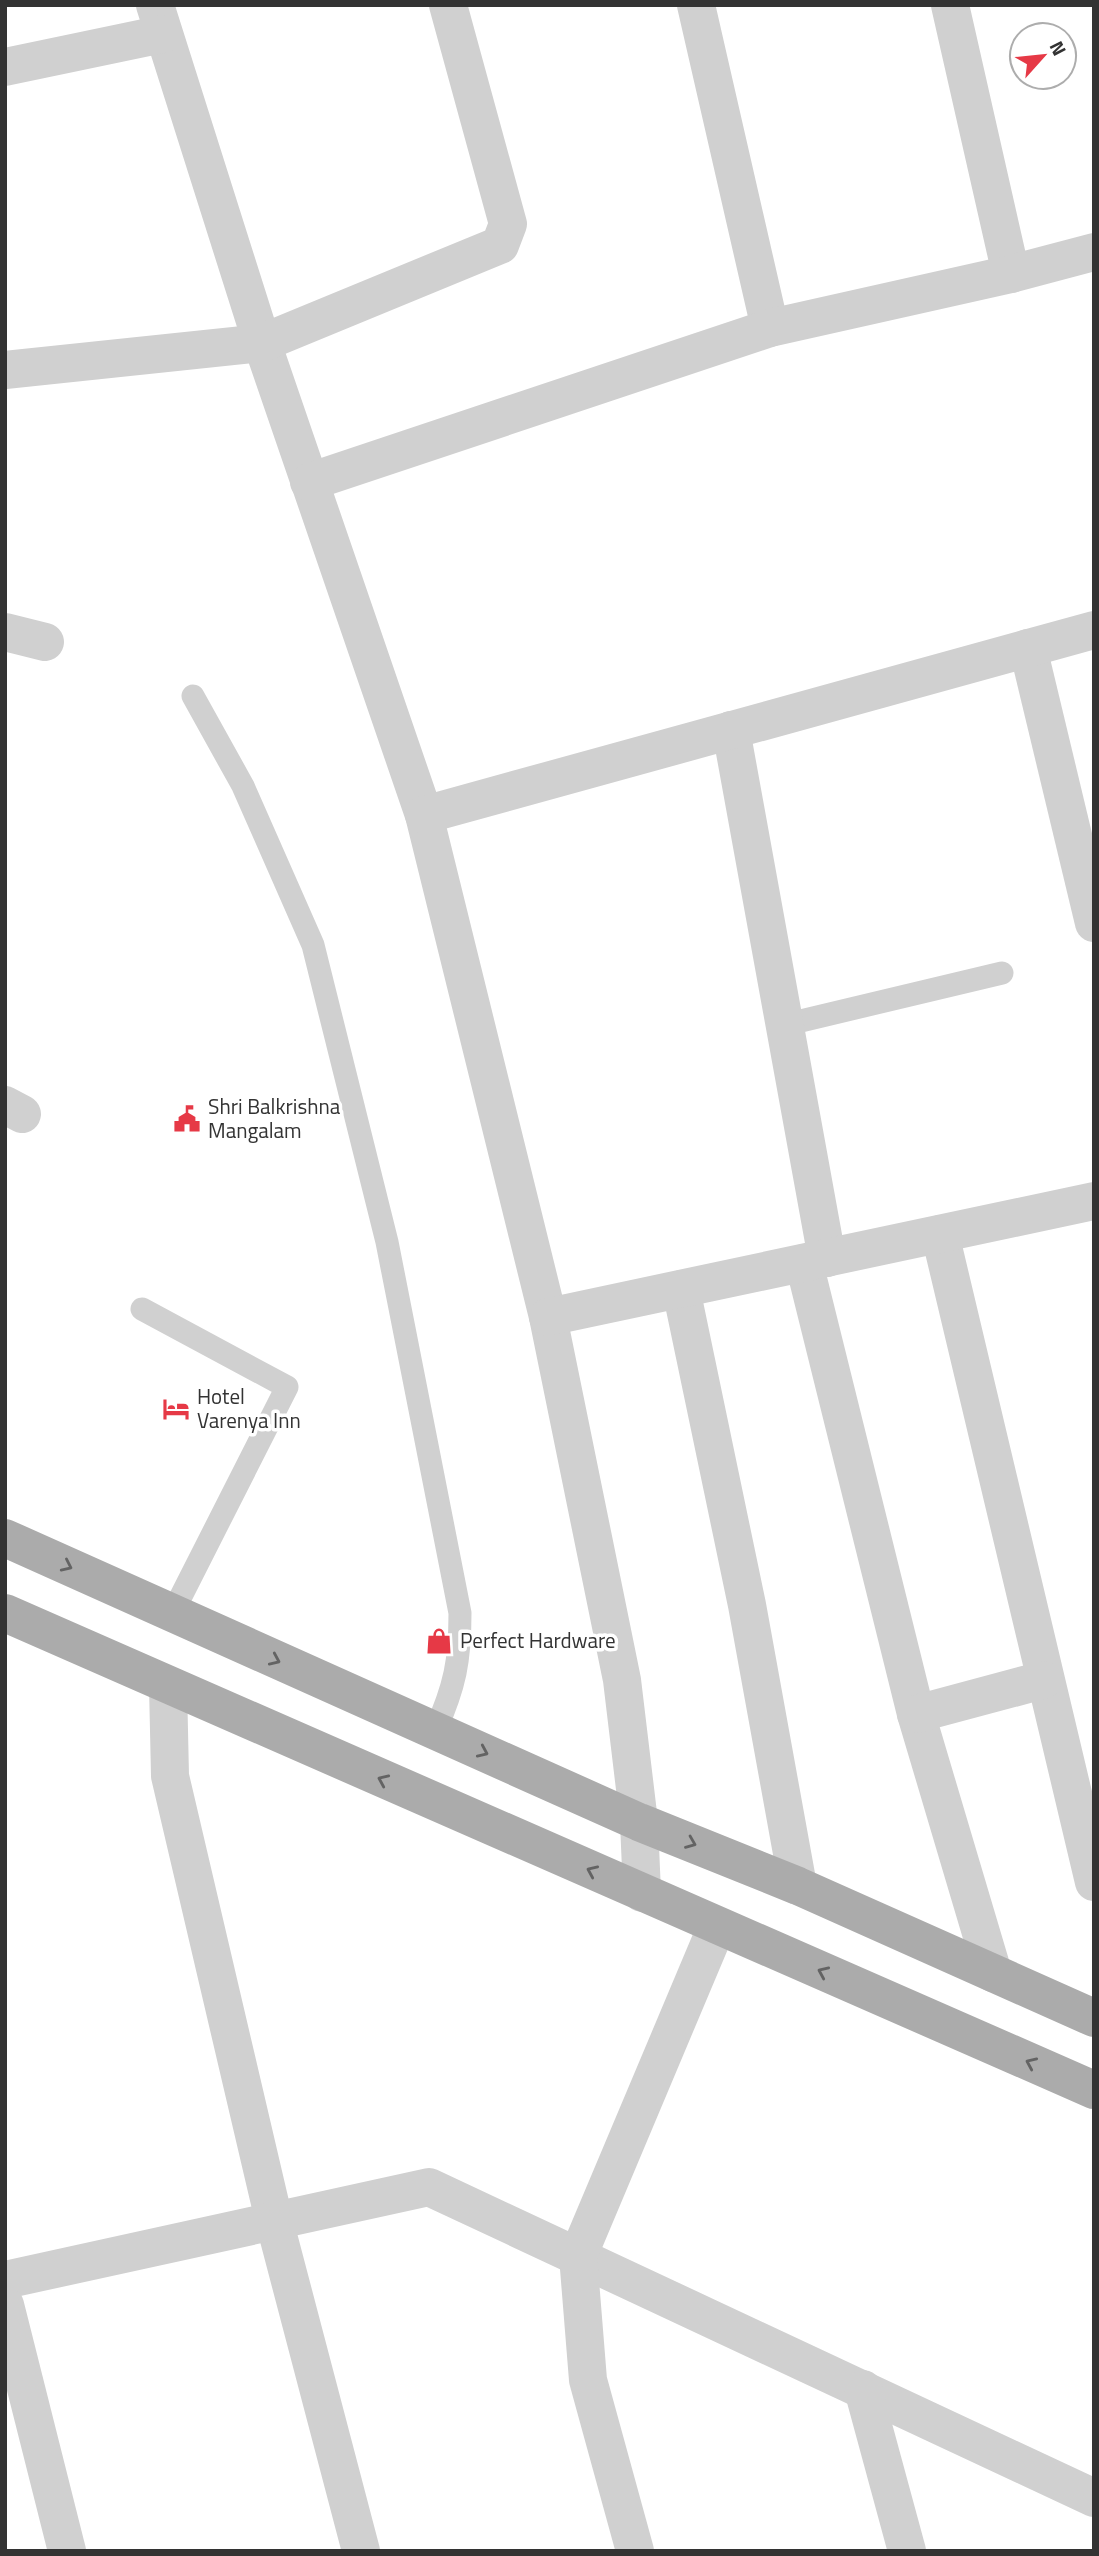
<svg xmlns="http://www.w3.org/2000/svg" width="1099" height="2556" font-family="'Titillium Web',sans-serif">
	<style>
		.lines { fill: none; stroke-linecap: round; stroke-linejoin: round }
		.service { stroke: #d0d0d0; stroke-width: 23 }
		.minor { stroke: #d0d0d0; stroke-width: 38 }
		.primary { stroke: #ababab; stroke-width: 38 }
		.oneway { stroke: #636363 }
		.labels { text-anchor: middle; stroke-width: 7; stroke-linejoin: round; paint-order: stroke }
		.poi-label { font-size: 21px; fill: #333; stroke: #fff; text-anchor: start }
	</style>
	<rect width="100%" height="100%" fill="#fff"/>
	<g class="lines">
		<g class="service">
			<path d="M193,696L243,786L313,945L387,1242L460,1613C460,1661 455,1686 435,1731"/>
			<polyline points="784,1025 1002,973"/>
			<polyline points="142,1309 287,1387 172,1614"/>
		</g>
		<g class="minor">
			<polyline points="155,5 262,343 424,815 548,1317 622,1680 639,1822 642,1893"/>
			<polyline points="696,5 770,328"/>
			<polyline points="950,5 1011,274"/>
			<polyline points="5,67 163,34"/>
			<polyline points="5,370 262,343 500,245 508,224 448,5"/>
			<polyline points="309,482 770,328 1011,274 1094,252"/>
			<polyline points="5,632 45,642"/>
			<polyline points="1028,648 1094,923"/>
			<polyline points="731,730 827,1258"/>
			<polyline points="424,815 1094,630"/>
			<polyline points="5,1105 22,1114"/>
			<polyline points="940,1234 1094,1882"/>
			<polyline points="804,1263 916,1714 993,1973"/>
			<polyline points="681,1289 747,1605 798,1886"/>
			<polyline points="548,1317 1094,1201"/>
			<polyline points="168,1685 170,1776 274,2220 361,2551"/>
			<polyline points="916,1714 1043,1680"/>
			<polyline points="5,2280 429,2187 1094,2498"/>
			<polyline points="5,2305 67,2551"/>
			<polyline points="863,2389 907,2551"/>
			<polyline points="635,2551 588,2380 578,2256 717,1926"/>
		</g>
		<g class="primary">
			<polyline points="5,1538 639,1822 798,1886 1094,2018"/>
			<polyline points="5,1613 1094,2090"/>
		</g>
	</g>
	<defs><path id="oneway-chevron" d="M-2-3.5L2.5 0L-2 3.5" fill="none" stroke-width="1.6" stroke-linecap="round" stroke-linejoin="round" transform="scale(1.75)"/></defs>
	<g class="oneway">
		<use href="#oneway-chevron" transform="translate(67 1566) rotate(25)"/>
		<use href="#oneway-chevron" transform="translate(275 1660) rotate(24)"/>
		<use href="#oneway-chevron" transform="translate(483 1752) rotate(24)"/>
		<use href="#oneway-chevron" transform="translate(383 1780) rotate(-156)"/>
		<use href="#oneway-chevron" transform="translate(691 1843) rotate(22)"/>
		<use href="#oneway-chevron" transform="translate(592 1871) rotate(-156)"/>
		<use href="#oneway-chevron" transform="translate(823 1972) rotate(-156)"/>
		<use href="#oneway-chevron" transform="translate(1031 2063) rotate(-156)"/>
	</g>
	<defs>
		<g id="civic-bare" transform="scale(2.1)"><path d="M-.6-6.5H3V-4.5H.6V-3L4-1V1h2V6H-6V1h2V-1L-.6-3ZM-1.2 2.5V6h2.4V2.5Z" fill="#e63946" stroke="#fff" stroke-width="2.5" paint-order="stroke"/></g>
		<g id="hotel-bare" transform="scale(2.1)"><path d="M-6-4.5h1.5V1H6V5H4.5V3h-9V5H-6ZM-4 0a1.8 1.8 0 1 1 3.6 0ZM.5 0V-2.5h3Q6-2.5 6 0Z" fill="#e63946" stroke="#fff" stroke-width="2.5" paint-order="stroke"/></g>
		<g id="shop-bare" transform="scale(2.1)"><path d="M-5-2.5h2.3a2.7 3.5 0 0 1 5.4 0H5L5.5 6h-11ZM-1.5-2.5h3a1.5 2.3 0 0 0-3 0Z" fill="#e63946" stroke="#fff" stroke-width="2.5" paint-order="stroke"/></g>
	</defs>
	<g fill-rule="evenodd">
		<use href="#civic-bare" x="187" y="1119"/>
		<use href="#hotel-bare" x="176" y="1409"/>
		<use href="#shop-bare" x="439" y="1641"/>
	</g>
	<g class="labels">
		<g class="poi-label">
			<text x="208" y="1114">Shri Balkrishna<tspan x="208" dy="24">Mangalam</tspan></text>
			<text x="197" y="1404">Hotel<tspan x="197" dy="24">Varenya Inn</tspan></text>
			<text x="460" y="1648">Perfect Hardware</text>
		</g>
	</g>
	<rect width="1099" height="2556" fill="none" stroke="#333333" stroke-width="14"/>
	<g transform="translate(1043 56) rotate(63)"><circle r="33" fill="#ffffff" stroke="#adadad" stroke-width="2"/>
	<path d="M0-5L12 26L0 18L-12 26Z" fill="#e63946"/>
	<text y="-10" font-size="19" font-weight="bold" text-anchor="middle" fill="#333333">N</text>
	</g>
</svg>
